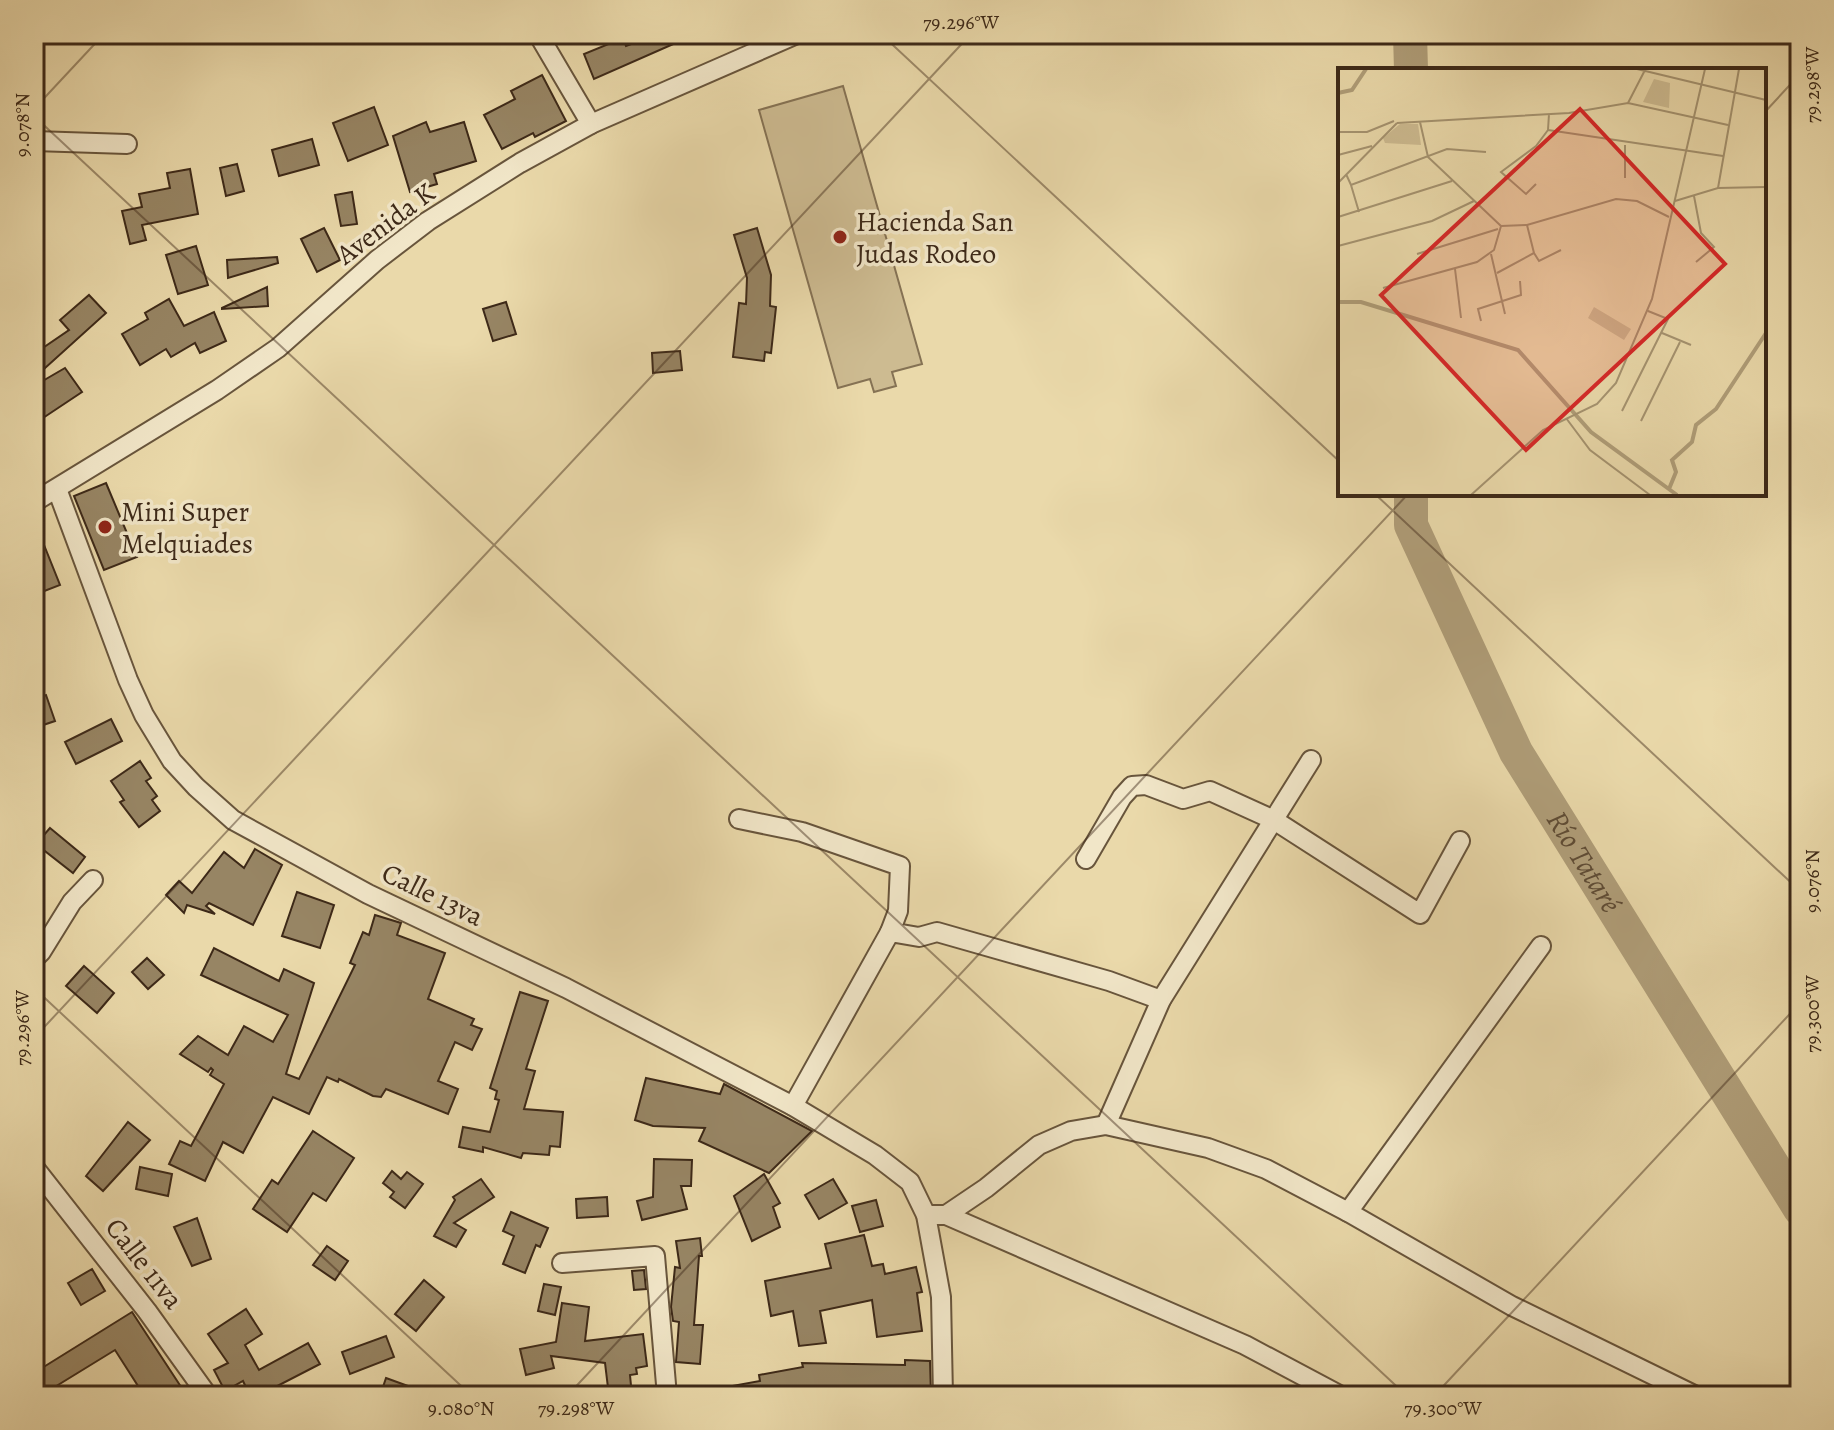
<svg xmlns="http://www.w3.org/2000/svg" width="1834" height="1430" font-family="Alegreya,serif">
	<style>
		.green { fill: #cdbb91; stroke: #857254; stroke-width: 2 }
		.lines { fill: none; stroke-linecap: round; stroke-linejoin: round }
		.river { stroke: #af9d78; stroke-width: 34 }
		.building { fill: #978564; stroke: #3d2918; stroke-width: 2 }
		.street-casing { stroke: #68553c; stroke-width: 22 }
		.street { stroke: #f1e6c8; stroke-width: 18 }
		.ticks { fill: none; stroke: #3d2918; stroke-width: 2; stroke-opacity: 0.45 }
		.poi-dot { fill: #8f2418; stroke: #f1e6c8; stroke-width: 3 }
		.labels { text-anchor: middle; stroke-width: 7; stroke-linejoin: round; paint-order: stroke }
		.poi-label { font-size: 28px; fill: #3d2918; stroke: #f1e6c8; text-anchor: start }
		.street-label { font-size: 28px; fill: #3d2918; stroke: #f1e6c8 }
		.water-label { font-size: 30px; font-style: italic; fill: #5f4c35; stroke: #f1e6c8 }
		.inset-river { fill: none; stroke: #af9d78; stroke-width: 4 }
		.inset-road { fill: none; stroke: #a59370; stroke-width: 2 }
		.view { fill: #d62828; fill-opacity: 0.15; stroke: #d62828; stroke-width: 4 }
		.inset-edge { fill: none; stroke: #3d2918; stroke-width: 4 }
		.neatline { fill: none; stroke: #3d2918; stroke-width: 3 }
		.ticks-label { font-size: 20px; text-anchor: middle; fill: #3d2918 }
	</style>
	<rect width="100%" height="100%" fill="#ead9aa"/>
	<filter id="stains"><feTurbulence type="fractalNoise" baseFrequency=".0025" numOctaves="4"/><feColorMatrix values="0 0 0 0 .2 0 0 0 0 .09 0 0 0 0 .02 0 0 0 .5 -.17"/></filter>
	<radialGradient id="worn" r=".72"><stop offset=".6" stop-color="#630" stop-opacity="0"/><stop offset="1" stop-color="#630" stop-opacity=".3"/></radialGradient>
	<polygon class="green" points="843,86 922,364 892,372 896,386 874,392 870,379 838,388 759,110"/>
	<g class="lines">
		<g class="river">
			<polyline points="1410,34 1411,70"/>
			<path id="s1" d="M1411,494V525L1516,752L1800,1209"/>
		</g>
	</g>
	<g class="building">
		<polygon points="659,34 696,34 594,79 584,54 623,38 626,46"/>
		<polygon points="542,75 566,121 535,137 533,133 502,149 484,115 515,99 511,91"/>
		<polygon points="374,107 388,145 348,161 333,123"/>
		<polygon points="426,122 430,132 464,122 476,161 434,174 437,184 410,192 393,136"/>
		<polygon points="312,139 319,165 279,176 272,150"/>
		<polygon points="237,164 244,191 226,196 220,168"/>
		<polygon points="190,169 198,214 142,225 146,240 130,244 122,211 142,207 139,194 170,188 167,173"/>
		<polygon points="352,192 357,224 341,226 335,195"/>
		<polygon points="324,228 340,260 317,272 301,239"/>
		<polygon points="757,228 771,275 770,306 776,307 771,353 765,352 764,361 733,357 739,303 746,304 747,278 734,235"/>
		<polygon points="196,246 208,285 178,294 166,255"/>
		<polygon points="277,257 278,263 228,278 227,260"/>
		<polygon points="267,287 268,306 222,309 222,308"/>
		<polygon points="89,295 106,313 34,378 34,354 69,330 60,320"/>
		<polygon points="169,299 184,326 214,312 226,341 200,353 195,343 171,357 166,349 140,365 122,334 148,319 145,313"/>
		<polygon points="506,302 516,334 493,341 483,309"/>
		<polygon points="680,351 682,370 653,373 652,353"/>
		<polygon points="65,368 82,392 34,424 34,386"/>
		<polygon points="106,483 137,557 104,570 74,496"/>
		<polygon points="34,520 60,585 34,595"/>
		<polygon points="46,695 55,721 34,728 34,700"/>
		<polygon points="111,719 122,741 76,764 65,742"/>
		<polygon points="140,761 151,778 146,781 157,796 152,800 160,811 139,827 120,802 124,800 111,781"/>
		<polygon points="50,828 85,857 73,873 36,844"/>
		<polygon points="255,849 282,865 253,925 209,903 206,906 215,914 187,905 184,913 166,895 179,881 192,893 224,852 244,868"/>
		<polygon points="297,892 334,905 320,948 282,936"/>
		<polygon points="375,915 401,923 397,935 445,953 428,999 474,1019 471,1025 482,1029 472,1050 455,1042 438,1081 458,1089 448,1114 386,1089 381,1097 373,1096 339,1079 338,1082 327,1077 309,1114 273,1097 243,1153 223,1142 205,1181 169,1164 180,1141 191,1146 224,1084 210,1075 213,1070 211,1068 208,1072 180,1054 198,1036 228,1055 244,1026 273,1042 288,1015 201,975 214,948 279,981 284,969 314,983 286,1074 299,1079 355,965 350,963 363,932 369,935"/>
		<polygon points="147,958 164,975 148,989 132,972"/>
		<polygon points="84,966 114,993 97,1013 66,986"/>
		<polygon points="520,992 548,1001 526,1069 535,1071 524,1109 563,1112 560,1147 550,1146 549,1155 523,1153 521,1158 483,1147 483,1152 459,1147 463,1127 490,1132 499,1100 495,1099 497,1091 490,1088"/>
		<polygon points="646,1078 720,1094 724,1084 812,1131 769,1173 699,1141 705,1128 653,1126 635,1120"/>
		<polygon points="128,1122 150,1140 103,1191 86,1176"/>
		<polygon points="313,1131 354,1158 326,1201 313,1193 287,1232 253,1209 272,1180 278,1184"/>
		<polygon points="654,1159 692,1160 691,1186 681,1186 687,1209 642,1220 637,1201 653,1197"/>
		<polygon points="140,1167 172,1174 168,1196 136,1189"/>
		<polygon points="392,1171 401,1179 407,1172 423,1184 405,1208 390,1197 394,1192 383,1183"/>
		<polygon points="764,1174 780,1203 773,1207 780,1227 752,1241 734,1196"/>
		<polygon points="481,1179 494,1197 454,1223 466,1230 456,1247 434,1236 455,1200 453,1197"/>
		<polygon points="833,1179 847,1203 819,1219 805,1195"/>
		<polygon points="607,1197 608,1216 577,1218 576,1199"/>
		<polygon points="876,1200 883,1226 860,1232 852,1206"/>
		<polygon points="511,1212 548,1228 540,1247 536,1245 525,1273 503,1264 514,1236 503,1231"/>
		<polygon points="197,1218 211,1259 192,1266 174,1227"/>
		<polygon points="864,1235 872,1266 883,1264 885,1274 916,1267 922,1292 917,1293 922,1331 877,1337 872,1300 820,1311 826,1343 799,1346 793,1311 771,1316 765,1281 831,1268 825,1244"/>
		<polygon points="700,1238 702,1256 699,1256 694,1325 703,1325 700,1364 676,1362 679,1322 673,1321 671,1307 675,1267 680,1268 676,1241"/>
		<polygon points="327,1246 348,1261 335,1280 313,1265"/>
		<polygon points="92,1269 105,1291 81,1305 68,1283"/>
		<polygon points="644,1270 646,1289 634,1290 632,1271"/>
		<polygon points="424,1280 444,1297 416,1331 395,1314"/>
		<polygon points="544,1284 561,1287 555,1315 538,1311"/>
		<polygon points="562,1303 589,1307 585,1341 643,1334 647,1366 636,1368 637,1374 630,1375 632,1396 609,1396 605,1363 551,1356 554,1368 526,1375 520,1349 556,1342"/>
		<polygon points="246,1309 262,1334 245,1345 259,1370 308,1343 320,1364 258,1396 250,1396 243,1381 225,1391 214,1370 228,1363 208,1334"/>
		<polygon points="132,1312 187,1396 121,1396 138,1386 115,1350 40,1396 34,1396 34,1373"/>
		<polygon points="386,1336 394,1357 350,1374 342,1352"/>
		<polygon points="905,1360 930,1361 931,1396 839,1393 839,1396 722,1396 721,1388 760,1381 759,1375 803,1367 802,1363 905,1365"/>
		<polygon points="386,1378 430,1394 430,1396 380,1396"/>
	</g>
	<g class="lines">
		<g class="street-casing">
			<g id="street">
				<polyline points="538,34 591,124"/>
				<polyline points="34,141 127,144"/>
				<polyline points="57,489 128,680 144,715 172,761 196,787 233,820 368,894 566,988 793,1106 875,1155 910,1182 926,1215 941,1297 943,1396"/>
				<polyline points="34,502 217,390 278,348 377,260 428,221 520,163 591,124 797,34"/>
				<polyline points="739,819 802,832 900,866 898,911 890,932"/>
				<polyline points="1086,859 1122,797 1132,786 1146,785 1183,799 1210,791 1274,820 1420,914 1460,841"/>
				<polyline points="34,959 41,952 72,902 93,880"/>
				<polyline points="793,1106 890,932 919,937 937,932 1109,981 1161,1000"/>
				<polyline points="1106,1125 1161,1000 1311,760"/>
				<polyline points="34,1167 147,1311 208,1396"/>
				<polyline points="1348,1212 1541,946"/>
				<polyline points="926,1215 946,1215 986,1188 1039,1145 1071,1131 1106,1125 1208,1148 1266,1169 1348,1212 1512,1306 1696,1396"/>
				<polyline points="946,1215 1245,1345 1341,1396"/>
				<polyline points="562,1263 655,1256 667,1396"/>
			</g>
		</g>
		<use href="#street" class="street"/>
	</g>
	<path class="ticks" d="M881,34L1340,462M34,109L104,34M1764,113L1800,74M34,116L1407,1396M1375,494L1800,891M34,988L472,1396M34,1038L971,34M567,1396L1408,494M1434,1396L1800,1003"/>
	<g class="poi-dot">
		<circle cx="840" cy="237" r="8"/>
		<circle cx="105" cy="527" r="8"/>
	</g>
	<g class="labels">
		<g class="poi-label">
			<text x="856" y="231">Hacienda San<tspan x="856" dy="32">Judas Rodeo</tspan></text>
			<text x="121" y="521">Mini Super<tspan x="121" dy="32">Melquiades</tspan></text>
		</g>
		<g class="street-label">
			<text transform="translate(385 223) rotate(-37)" y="10">Avenida K</text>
			<text transform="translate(433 894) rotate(26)" y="10">Calle 13va</text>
			<text transform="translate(145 1263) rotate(52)" y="10">Calle 11va</text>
		</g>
		<g class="water-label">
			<text dy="10" stroke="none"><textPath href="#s1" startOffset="410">Río Tataré</textPath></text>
		</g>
	</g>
	<g transform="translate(1338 68)">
		<rect width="428" height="428" fill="#ead9aa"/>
		<path d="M316,11L332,15L331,40L305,34ZM62,56H80L83,77L47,75L45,70ZM256,239L293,261L286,272L250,250Z" fill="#cdbb91"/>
		<path class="inset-river" d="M0,25L14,22L28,1M0,234H23L180,282L253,364L339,427M331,421L338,404L334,392L354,374L358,357L378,341L428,265"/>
		<path class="inset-road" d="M299,1L428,32M290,35L307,2M82,54L90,89L163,158M59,55L231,45L290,35L390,57M210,62L385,88M0,64H29L56,53M287,77V110M428,78V115M0,87L34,78M8,106L13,117L109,81L148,84M0,115L59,55M198,116L188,126L163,104L198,78L210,62L211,46M13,117L21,144M380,120L401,1M356,128L363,165L376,179L358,194M337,133L380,120L428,119M0,149L114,113M163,158L189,157L278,131L299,133L331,149M0,178L94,153L136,133M196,185L201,193L223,182M79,186L160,161M153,186L167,246M117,201L123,250M159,205L196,185L189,157M45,220L139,194L156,182L163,158M143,253L140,241L183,227L182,213M324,265L353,277M284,343L330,251L310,243M228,350L252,382L312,427M303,353L342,274M133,427L205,362L259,336L278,315L314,231L367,1"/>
		<path class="view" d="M242,41L387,196L188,382L43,227Z"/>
		<rect width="428" height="428" class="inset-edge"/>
	</g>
	<rect width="1834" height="1430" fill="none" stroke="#ead9aa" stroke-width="88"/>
	<rect x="44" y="44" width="1746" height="1342" class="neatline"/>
	<g class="ticks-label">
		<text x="961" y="29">79.296°W</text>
		<text transform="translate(1812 85) rotate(-90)" y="7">79.298°W</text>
		<text transform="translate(22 125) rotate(-90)" y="7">9.078°N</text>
		<text transform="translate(1812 881) rotate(-90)" y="7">9.076°N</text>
		<text transform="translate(1812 1014) rotate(-90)" y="7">79.300°W</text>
		<text transform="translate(22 1028) rotate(-90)" y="7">79.296°W</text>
		<text x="461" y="1415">9.080°N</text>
		<text x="576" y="1415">79.298°W</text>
		<text x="1443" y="1415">79.300°W</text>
	</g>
	<rect width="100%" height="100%" filter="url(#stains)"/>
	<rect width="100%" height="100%" fill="url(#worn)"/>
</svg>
